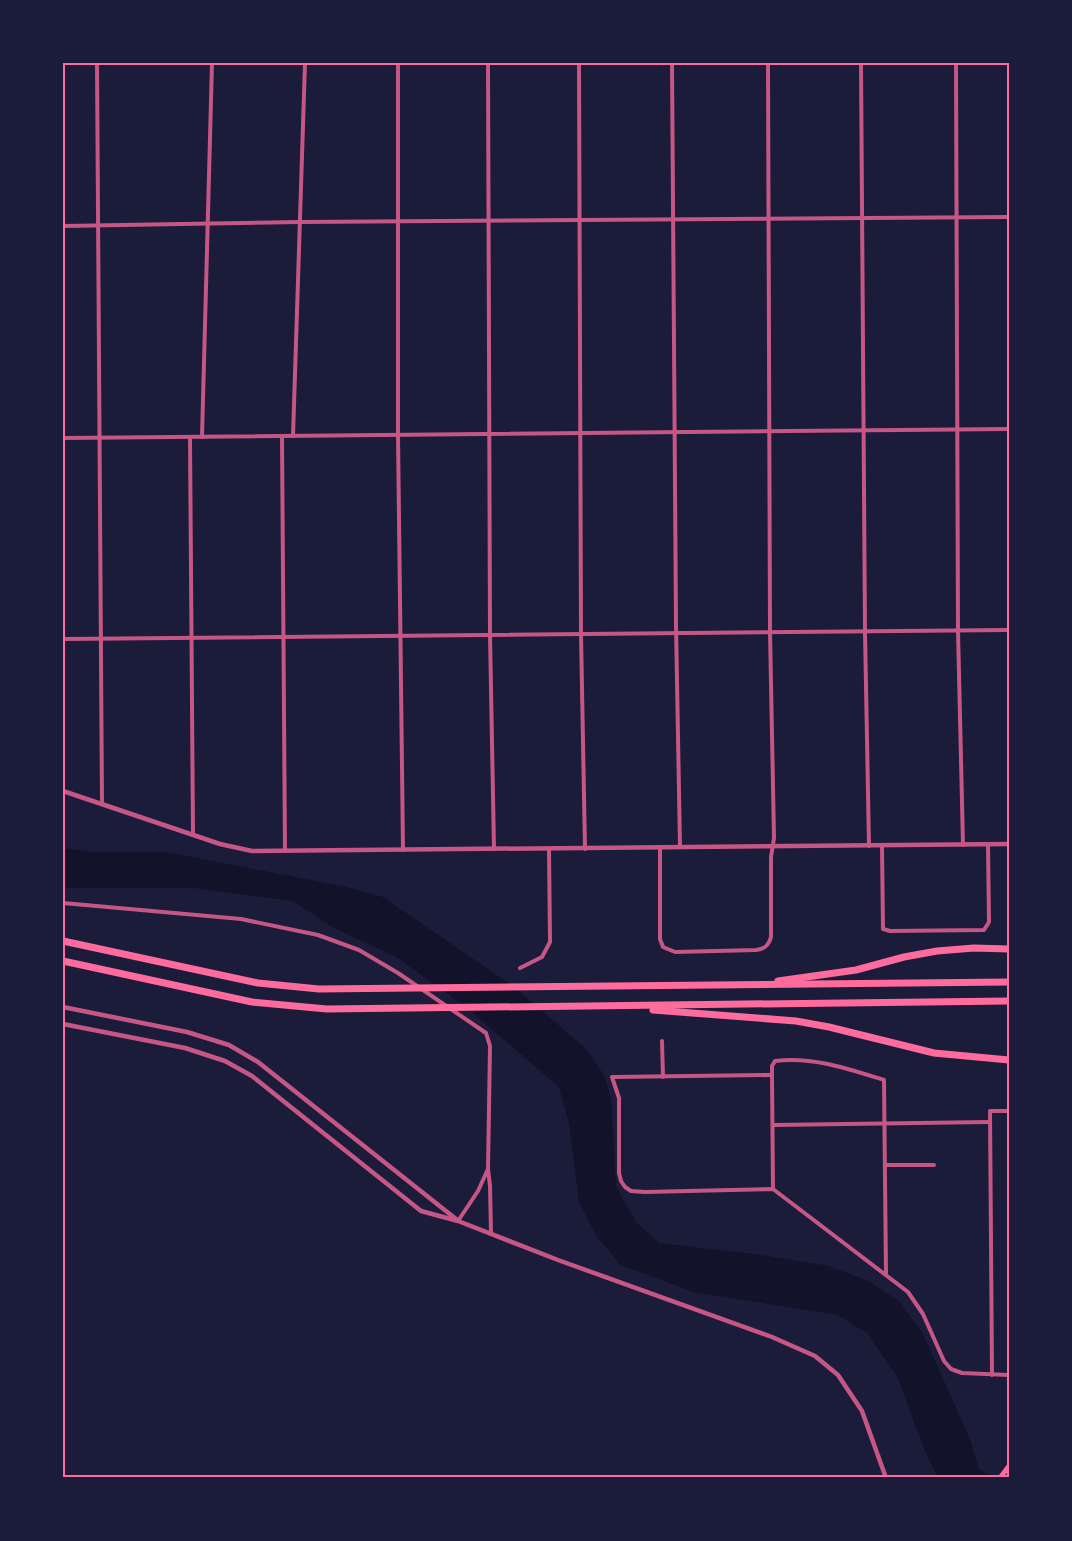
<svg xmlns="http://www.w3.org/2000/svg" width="1072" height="1541" font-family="'Alegreya Sans',sans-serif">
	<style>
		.water { fill: #12122b }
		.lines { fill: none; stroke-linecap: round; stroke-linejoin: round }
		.minor { stroke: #c65784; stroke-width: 4 }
		.tertiary { stroke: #c65784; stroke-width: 4.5 }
		.secondary { stroke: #ff6b9d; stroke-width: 5 }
		.motorway { stroke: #ff6b9d; stroke-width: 7 }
		.neatline { fill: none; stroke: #ff6b9d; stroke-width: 2 }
	</style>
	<rect width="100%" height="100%" fill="#1b1b3a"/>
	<polygon class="water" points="63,848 92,852 166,852 346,887 383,897 514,987 584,1047 604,1075 611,1098 616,1187 636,1222 659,1243 762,1255 829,1266 868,1281 899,1301 922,1332 970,1439 979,1469 994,1478 938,1478 925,1451 897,1376 867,1333 838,1315 693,1292 621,1265 597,1237 579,1202 569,1123 559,1087 467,1008 396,957 334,928 293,901 194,888 63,888"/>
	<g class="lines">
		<g class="minor">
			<polyline points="97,63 102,804"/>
			<polyline points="398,63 398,435 403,850"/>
			<polyline points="488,63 490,635 494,849"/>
			<polyline points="579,63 581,634 585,849"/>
			<polyline points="672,63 676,625 680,847"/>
			<polyline points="861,63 865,632 869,846"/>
			<polyline points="956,63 958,631 963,845"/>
			<polyline points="63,226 300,222 1009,217"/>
			<polyline points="282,436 285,851"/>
			<polyline points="293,436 305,63"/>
			<polyline points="202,437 212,63"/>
			<polyline points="63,438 1009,429"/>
			<polyline points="190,438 193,835"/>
			<polyline points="63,639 1009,630"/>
			<polyline points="882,845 883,929 890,931 984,930 989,922 988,844"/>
			<path d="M660,848V939L663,947L675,952L756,950C765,949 769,945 771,937V857L774,838L770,632L768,63"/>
			<polyline points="63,903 241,919 318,935 359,950 398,973 486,1033 490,1046 488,1169 478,1191 458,1221"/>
			<polyline points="520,968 542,957 550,942 549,849"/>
			<polyline points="662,1041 663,1077"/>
			<polyline points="772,1075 612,1077 619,1098 619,1173 621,1181 625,1187 631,1191 645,1192 773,1189 908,1292 923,1314 944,1361 951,1369 962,1373 1009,1375"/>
			<polyline points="773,1125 990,1122"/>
			<polyline points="885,1165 934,1165"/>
			<polyline points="488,1169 490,1186 491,1234"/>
			<path d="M773,1189L772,1075V1066L775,1061C812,1056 849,1069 884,1080L886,1274"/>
			<polyline points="992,1375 990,1111 1009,1111"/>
		</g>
		<g class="tertiary">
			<polyline points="63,791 220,844 252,851 1009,844"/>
			<polyline points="63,1007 187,1032 229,1045 258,1062 456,1219"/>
			<polyline points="63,1024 185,1048 225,1061 252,1076 421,1211 458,1221 558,1260 772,1337 815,1356 838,1375 862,1411 886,1478"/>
		</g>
		<polyline class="secondary" points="1000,1478 1009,1466"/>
		<g class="motorway">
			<polyline points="63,941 258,983 319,989 1009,982"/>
			<polyline points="63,961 252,1002 327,1009 1009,1001"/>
			<polyline points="778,981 856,970 904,957 937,951 974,948 1009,949"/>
			<polyline points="653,1010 796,1021 829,1027 934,1053 1009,1060"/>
		</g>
	</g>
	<rect width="1072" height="1541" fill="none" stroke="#1b1b3a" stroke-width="129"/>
	<rect x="64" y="64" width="944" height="1412" class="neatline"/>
</svg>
